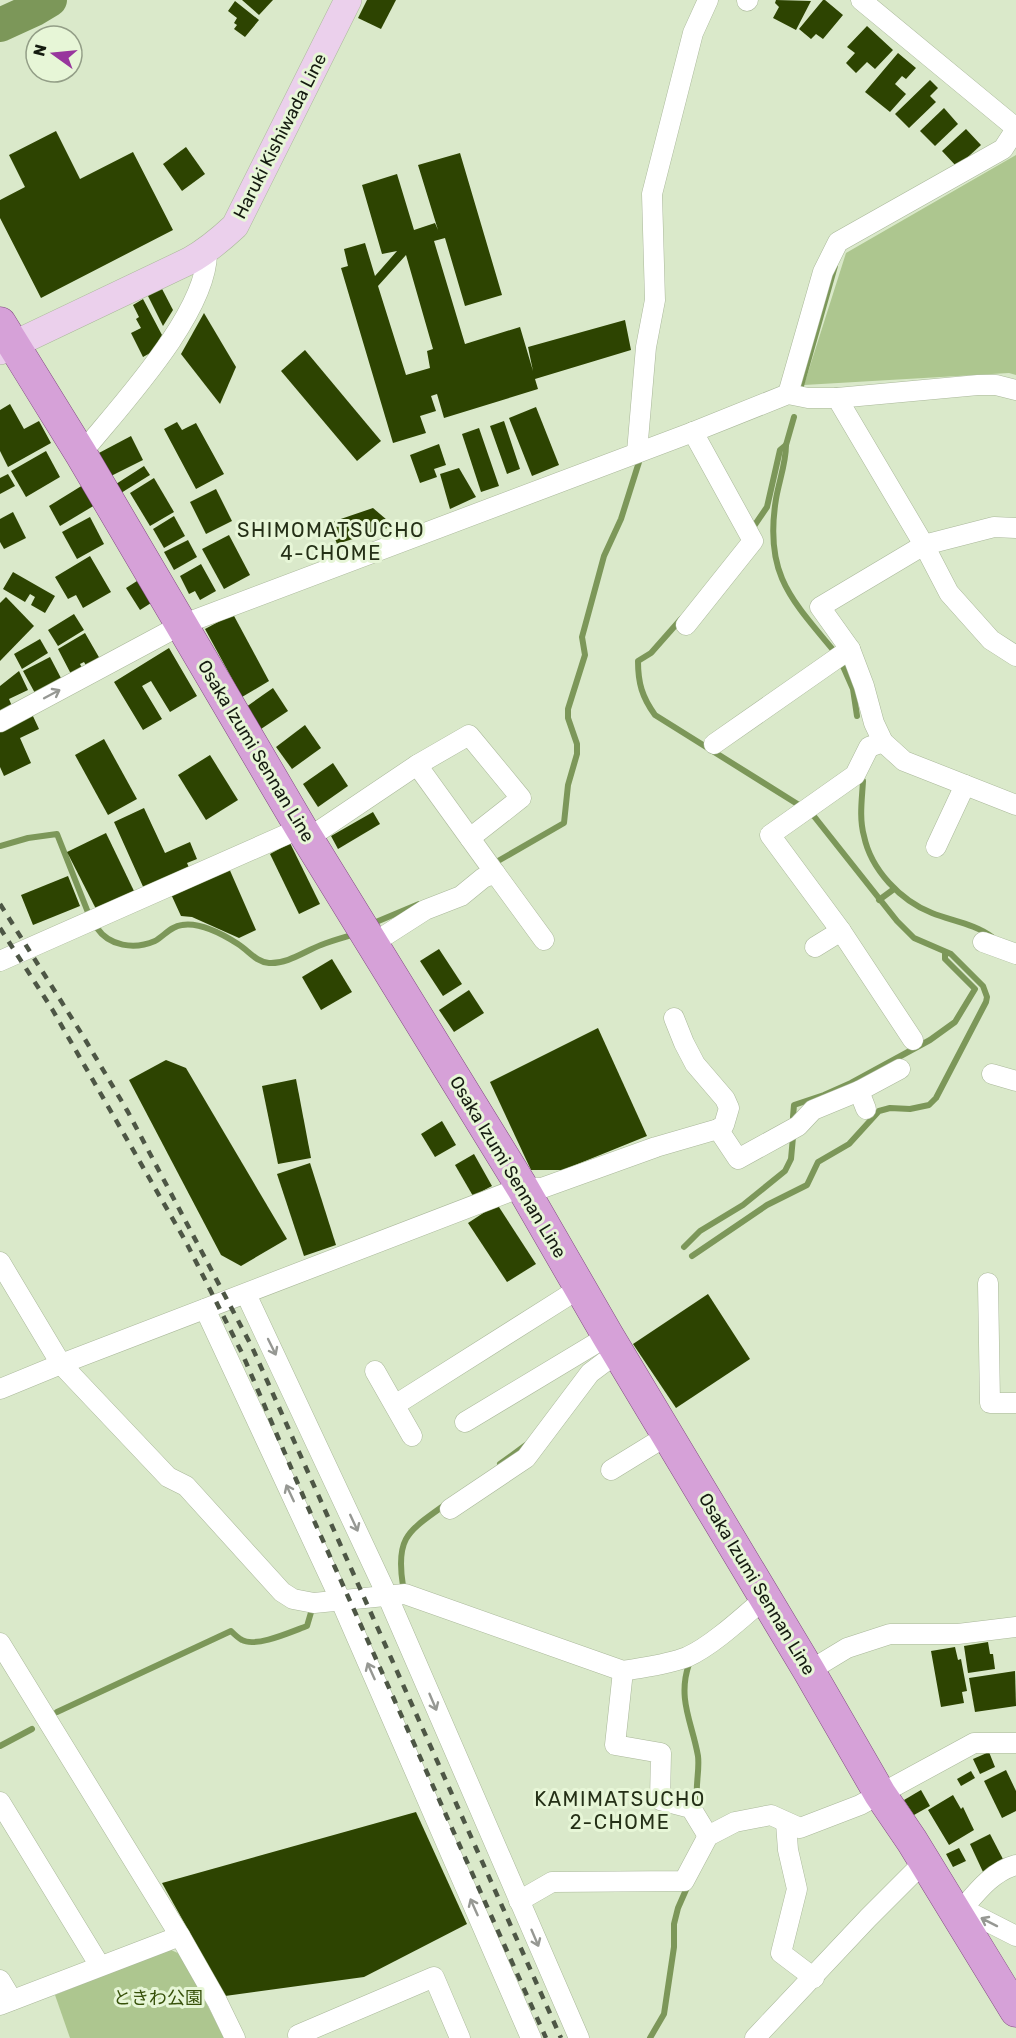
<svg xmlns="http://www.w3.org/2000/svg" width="1016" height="2038" font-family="Rubik,'Noto Sans JP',sans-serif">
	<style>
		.green { fill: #adc68f }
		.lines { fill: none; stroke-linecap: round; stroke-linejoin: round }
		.stream { stroke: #7c9759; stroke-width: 6 }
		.river { stroke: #7c9759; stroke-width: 34 }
		.building { fill: #2d4401; fill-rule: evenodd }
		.minor-casing { stroke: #aab89a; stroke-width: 21 }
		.secondary-casing { stroke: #aab89a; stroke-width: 28 }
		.primary-casing { stroke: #814a81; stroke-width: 33 }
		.minor { stroke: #fff; stroke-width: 20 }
		.secondary { stroke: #ebd0ec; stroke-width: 27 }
		.primary { stroke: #d6a1d8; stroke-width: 32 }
		.rail { stroke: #4d5645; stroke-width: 4.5; stroke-dasharray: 8 8; stroke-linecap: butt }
		.oneway { stroke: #969893 }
		.labels { text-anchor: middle; stroke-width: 6; stroke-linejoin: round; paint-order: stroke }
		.street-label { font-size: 18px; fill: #151b10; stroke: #e7f6d7 }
		.park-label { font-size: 18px; fill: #37510a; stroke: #e7f6d7 }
		.neighbourhood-label { font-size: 20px; letter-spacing: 1.5px; fill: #253017; stroke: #e7f6d7 }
	</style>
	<rect width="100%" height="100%" fill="#dae9ca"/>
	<g class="green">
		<polygon points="1016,155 1016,375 1009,373 804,385 846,253"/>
		<polygon points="169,1949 182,1955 224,2038 70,2038 55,1995"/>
	</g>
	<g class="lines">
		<g class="stream">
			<polyline points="801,386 835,266"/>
			<path d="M786,445C786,463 779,481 776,499C764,573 790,598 834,651"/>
			<polyline points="752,529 767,507 780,450 786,445 794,417"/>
			<path d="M681,619L651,653L638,661C638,683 642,697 655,715L799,805"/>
			<polyline points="842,664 853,689 857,716"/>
			<path d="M863,781C862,799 859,818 864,836C871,870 901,901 932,913C952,921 975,924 992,937"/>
			<polyline points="0,846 28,838 57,834 89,915"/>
			<polyline points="498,861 564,823 568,785 577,754 577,744 568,718 568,709 585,655 582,637 604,556 621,519 639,462"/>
			<polyline points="879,900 894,889"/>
			<polyline points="376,922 419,904"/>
			<path d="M97,928C109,946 134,950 155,941C164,936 171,926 182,925C200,922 224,935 238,944C249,951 256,962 269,963C288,964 305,951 321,945C331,941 342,938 352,935"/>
			<polyline points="793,1117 794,1105 824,1095 851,1083 930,1040 955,1022 975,989 945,959 945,953"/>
			<polyline points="684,1247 700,1231 743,1205 785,1171 791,1159 793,1137"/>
			<polyline points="692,1256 767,1205 807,1185 818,1162 849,1144 879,1111 890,1108 910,1109 929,1105 936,1098 986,1002 987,997 983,986 951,954 914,938 897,921 813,815"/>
			<polyline points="500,1464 526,1445"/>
			<path d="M403,1586C395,1536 409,1531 446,1504"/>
			<path d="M689,1664C677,1699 692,1722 698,1756C700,1772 694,1788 698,1808"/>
			<path d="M57,1712L231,1631C234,1634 238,1638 242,1640C256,1648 293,1631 307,1626L312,1609"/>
			<polyline points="0,1746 32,1729"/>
			<polyline points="650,2038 664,2014 674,1947 674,1924 678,1908 689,1883"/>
		</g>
		<polyline class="river" points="0,25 35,9 50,0"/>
	</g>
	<g class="building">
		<polygon points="242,0 273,0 259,15"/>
		<polygon points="367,0 396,0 381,29 358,18"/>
		<polygon points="776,0 811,1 796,30 773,18 779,7 775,3"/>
		<polygon points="823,0 825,0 843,15 823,39 816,34 811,39 799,29"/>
		<polygon points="235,1 259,20 245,37 234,29 237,25 234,23 237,18 228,11"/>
		<polygon points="867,26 893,50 875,69 867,62 856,73 846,63 855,53 847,47"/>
		<polygon points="898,53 916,68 906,79 902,76 895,84 906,94 890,112 865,92"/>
		<polygon points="930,80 938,88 930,96 936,102 909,128 895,114"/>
		<polygon points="944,108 958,124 935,146 920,131"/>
		<polygon points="966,129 981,145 957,167 942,151"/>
		<polygon points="56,131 80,179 133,152 173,230 41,298 0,218 0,200 25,187 9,155"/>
		<polygon points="186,147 205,174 182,191 163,164"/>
		<path d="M460,153L502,295L465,306L445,238L434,241L465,344L520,327L533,371L528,347L625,320L631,350L535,379L538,389L444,418L437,394L431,396L436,411L420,416L426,433L393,443L341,268L348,266L344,249L365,243L375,276L397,251L382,254L362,185L397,174L414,230L435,223L438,230L418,165ZM406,255L433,349L427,351L430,368L406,375L378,286Z"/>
		<polygon points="160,285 173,310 163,326 146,292"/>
		<polygon points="143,299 162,335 152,352 143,357 131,333 141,328 136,319 139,317 133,305"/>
		<polygon points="204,313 236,367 220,404 181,354"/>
		<polygon points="305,350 381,441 357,461 281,371"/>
		<polygon points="10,404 24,429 39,421 51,443 8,467 0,451 0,410"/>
		<polygon points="536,407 559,465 532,476 509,418"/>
		<polygon points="504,421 520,469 507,474 490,426"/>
		<polygon points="177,422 182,430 196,423 224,474 196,489 164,429"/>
		<polygon points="479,428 499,486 481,492 462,434"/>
		<polygon points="131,436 143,460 109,477 97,454"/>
		<polygon points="439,444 446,465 434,469 437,477 420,483 410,455"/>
		<polygon points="46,451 60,477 26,497 11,471"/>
		<polygon points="144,466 150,475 121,493 116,484"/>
		<polygon points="459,468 476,497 450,509 440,474"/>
		<polygon points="8,474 15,486 0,494 0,478"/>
		<polygon points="154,478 174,512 150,526 130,493"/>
		<polygon points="83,485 95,505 60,526 49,506"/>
		<polygon points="216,489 232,521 206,534 190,502"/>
		<polygon points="373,508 394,526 337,544 329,523"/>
		<polygon points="13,512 26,538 4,549 0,542 0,519"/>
		<polygon points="174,516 185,536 164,548 153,529"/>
		<polygon points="90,517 104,544 77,559 62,532"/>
		<polygon points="229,535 250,575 224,589 202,549"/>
		<polygon points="188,540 197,557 174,570 164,552"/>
		<polygon points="90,556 111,592 83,608 76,595 68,599 55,577"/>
		<polygon points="201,564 216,591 200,600 195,591 189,594 180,576"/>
		<polygon points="13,572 55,596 45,613 31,605 35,597 30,594 25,602 3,589"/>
		<polygon points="137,581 151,603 140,610 126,588"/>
		<polygon points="6,597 34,626 0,661 0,603"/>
		<polygon points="74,614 84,630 58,646 48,630"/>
		<polygon points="233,614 269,681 242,697 205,629"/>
		<polygon points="85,633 100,659 87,667 84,662 80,664 82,668 71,674 58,649"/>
		<polygon points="40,639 48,653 22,669 14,654"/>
		<polygon points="169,648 197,696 170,712 151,681 142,686 162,719 143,730 114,682"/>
		<polygon points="50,657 62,680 36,695 23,671"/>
		<polygon points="19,671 28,690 9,699 14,711 0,719 0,686"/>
		<polygon points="273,688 288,711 261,729 246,707"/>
		<polygon points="32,714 39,729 20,738 31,763 4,776 0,767 0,729"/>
		<polygon points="305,725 321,748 292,769 276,747"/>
		<polygon points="104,739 137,799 108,815 75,755"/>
		<polygon points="210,755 238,800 206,820 178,775"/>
		<polygon points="333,763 348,786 318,807 303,784"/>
		<polygon points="144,808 165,853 190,842 197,859 187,863 190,870 145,891 114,822"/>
		<polygon points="373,812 380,824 338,849 331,836"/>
		<polygon points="106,833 134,891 96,909 67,852"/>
		<polygon points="290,843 320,904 299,914 270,854"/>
		<polygon points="228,866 256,930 239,938 192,917 181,916 170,892"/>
		<polygon points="68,876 80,906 33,925 21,895"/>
		<polygon points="439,949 462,984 443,996 420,961"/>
		<polygon points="332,959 352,992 321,1010 302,977"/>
		<polygon points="469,990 484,1013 454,1032 439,1010"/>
		<polygon points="598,1028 647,1136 563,1170 531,1170 490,1082"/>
		<polygon points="166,1060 186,1068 287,1239 241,1266 221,1255 129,1080"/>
		<polygon points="296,1079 311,1158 278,1164 262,1086"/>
		<polygon points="442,1121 456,1145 435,1157 421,1134"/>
		<polygon points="474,1154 492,1186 473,1196 455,1165"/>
		<polygon points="310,1163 336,1245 304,1256 277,1174"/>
		<polygon points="497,1204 536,1264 507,1282 468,1223"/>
		<polygon points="708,1294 750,1359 676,1408 633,1344"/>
		<polygon points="988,1642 990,1654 993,1654 995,1669 968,1673 964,1646"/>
		<polygon points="955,1647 958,1660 961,1659 967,1691 962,1692 964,1703 941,1707 931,1651"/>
		<polygon points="1015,1671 1016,1706 975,1712 969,1678"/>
		<polygon points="989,1752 995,1767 980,1774 973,1759"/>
		<polygon points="1006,1770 1016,1791 1016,1811 1002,1818 984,1781"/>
		<polygon points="971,1771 975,1778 961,1786 957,1779"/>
		<polygon points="921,1790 930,1806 914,1815 904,1800"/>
		<polygon points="953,1795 961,1809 963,1807 974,1830 949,1845 928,1810"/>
		<polygon points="416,1812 467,1924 364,1977 225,1996 162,1883"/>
		<polygon points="990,1834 1004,1861 983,1872 970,1844"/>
		<polygon points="959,1848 966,1861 953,1867 946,1854"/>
	</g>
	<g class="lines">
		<g class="minor-casing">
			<g id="minor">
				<polyline points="861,0 1016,128"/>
				<polyline points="747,1 748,0"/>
				<polyline points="788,394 823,272 838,242 1003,149 1016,129"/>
				<polyline points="837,398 924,545 949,593 991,640 1016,656"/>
				<polyline points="637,452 646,347 655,300 652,194 693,33 708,0"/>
				<path d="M81,454C119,407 209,312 207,251"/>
				<polyline points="1016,528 994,527 924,545 820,607 850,649 864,686 874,723 883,742 904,761 1016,805"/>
				<polyline points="686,625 753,541 693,432"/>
				<polyline points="0,722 181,625 693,432 788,394 808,398 837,398 978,385 996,385 1016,390"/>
				<polyline points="883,742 869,747 855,775 770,835 841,931 913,1040"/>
				<polyline points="714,744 850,649"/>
				<polyline points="417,765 495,873"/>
				<polyline points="307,839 417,765 469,735 521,798 470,838"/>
				<polyline points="936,847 965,785"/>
				<polyline points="983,942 1016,954"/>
				<polyline points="372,944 425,910 461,896 483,878 495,873 544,940"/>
				<polyline points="815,947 841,931"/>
				<polyline points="0,961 301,828"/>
				<polyline points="992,1074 1016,1081"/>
				<polyline points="859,1091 866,1109"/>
				<polyline points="718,1129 738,1159 798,1126 813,1110 859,1091 900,1069"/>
				<path d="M0,1262L61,1364L168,1477L186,1486L282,1592L293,1599L314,1603L405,1594L623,1671C644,1667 667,1665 687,1657C712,1646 744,1616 765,1598"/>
				<polyline points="988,1283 990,1403 1016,1403"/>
				<polyline points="246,1294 387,1595 579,2038"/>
				<polyline points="205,1309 340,1599 531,2038"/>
				<polyline points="375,1371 412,1436"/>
				<polyline points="0,1389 61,1364 522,1187 542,1188 656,1147 718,1129 724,1125 729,1108 725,1099 695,1064 684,1043 674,1018"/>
				<polyline points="395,1405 580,1288"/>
				<polyline points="465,1422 608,1336"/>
				<polyline points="611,1470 668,1435"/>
				<polyline points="450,1509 526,1458 590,1373 618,1352"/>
				<polyline points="0,1643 180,1936 217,2001 235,2038"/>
				<polyline points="623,1671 615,1745 661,1753 660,1800 691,1808 708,1836"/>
				<polyline points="809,1671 847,1648 890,1634 958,1634 1016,1627"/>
				<polyline points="0,1802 100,1966"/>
				<polyline points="786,1823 788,1850 797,1889 781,1953 814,1978"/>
				<polyline points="519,1901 552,1882 684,1881 708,1836 735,1822 771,1815 800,1828 860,1805 974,1743 1016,1743"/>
				<polyline points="963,1909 1016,1936"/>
				<path d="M957,1915C974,1896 990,1872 1016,1865"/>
				<polyline points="0,1980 12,2000"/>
				<polyline points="0,2005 180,1936"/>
				<polyline points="299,2038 298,2035 434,1977 460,2038"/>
				<polyline points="755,2038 868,1918 924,1862"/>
			</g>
		</g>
		<g class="secondary-casing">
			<path id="secondary" d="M0,351L189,261C207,251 220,240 235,226L348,0"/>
		</g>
		<g class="primary-casing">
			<polyline id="primary" points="0,323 81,454 301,828 522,1187 608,1336 809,1671 880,1794 912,1841 1016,2011"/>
		</g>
		<use href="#minor" class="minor"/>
		<use href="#secondary" class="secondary"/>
		<use href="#primary" class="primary"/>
		<g class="rail">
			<polyline points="0,904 83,1036 128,1112 252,1347 561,2038"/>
			<polyline points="0,928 52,1009 186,1242 242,1353 307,1505 546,2038"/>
		</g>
	</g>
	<defs><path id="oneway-shaft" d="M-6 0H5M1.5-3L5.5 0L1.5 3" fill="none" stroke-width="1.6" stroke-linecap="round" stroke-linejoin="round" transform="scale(1.5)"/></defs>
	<g class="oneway">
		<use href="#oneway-shaft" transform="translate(52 694) rotate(-28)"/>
		<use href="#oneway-shaft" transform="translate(272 1347) rotate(64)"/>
		<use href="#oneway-shaft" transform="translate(290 1493) rotate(-115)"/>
		<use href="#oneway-shaft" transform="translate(354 1523) rotate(65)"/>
		<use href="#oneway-shaft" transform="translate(371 1671) rotate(-114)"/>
		<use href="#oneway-shaft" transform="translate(433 1702) rotate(67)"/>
		<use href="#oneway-shaft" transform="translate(474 1907) rotate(-114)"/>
		<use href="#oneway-shaft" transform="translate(989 1922) rotate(-153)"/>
		<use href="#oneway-shaft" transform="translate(535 1938) rotate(67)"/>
	</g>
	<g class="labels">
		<g class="street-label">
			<text transform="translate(280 136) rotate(-63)" y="6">Haruki Kishiwada Line</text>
			<text transform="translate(256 751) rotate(59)" y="6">Osaka Izumi Sennan Line</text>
			<text transform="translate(508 1167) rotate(59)" y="6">Osaka Izumi Sennan Line</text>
			<text transform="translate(757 1584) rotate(59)" y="6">Osaka Izumi Sennan Line</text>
		</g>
		<g class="park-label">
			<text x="158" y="2004">ときわ公園</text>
		</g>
		<g class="neighbourhood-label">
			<text x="331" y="537">SHIMOMATSUCHO<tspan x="331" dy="23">4-CHOME</tspan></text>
			<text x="620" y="1806">KAMIMATSUCHO<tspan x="620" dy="23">2-CHOME</tspan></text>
		</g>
	</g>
	<g transform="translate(54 54) rotate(285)"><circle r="28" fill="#e7f6d7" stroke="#939e87" stroke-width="1.5"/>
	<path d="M0-4.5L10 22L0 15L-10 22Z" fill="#98369d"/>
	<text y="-9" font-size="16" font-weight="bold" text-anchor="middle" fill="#151b10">N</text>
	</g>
</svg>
